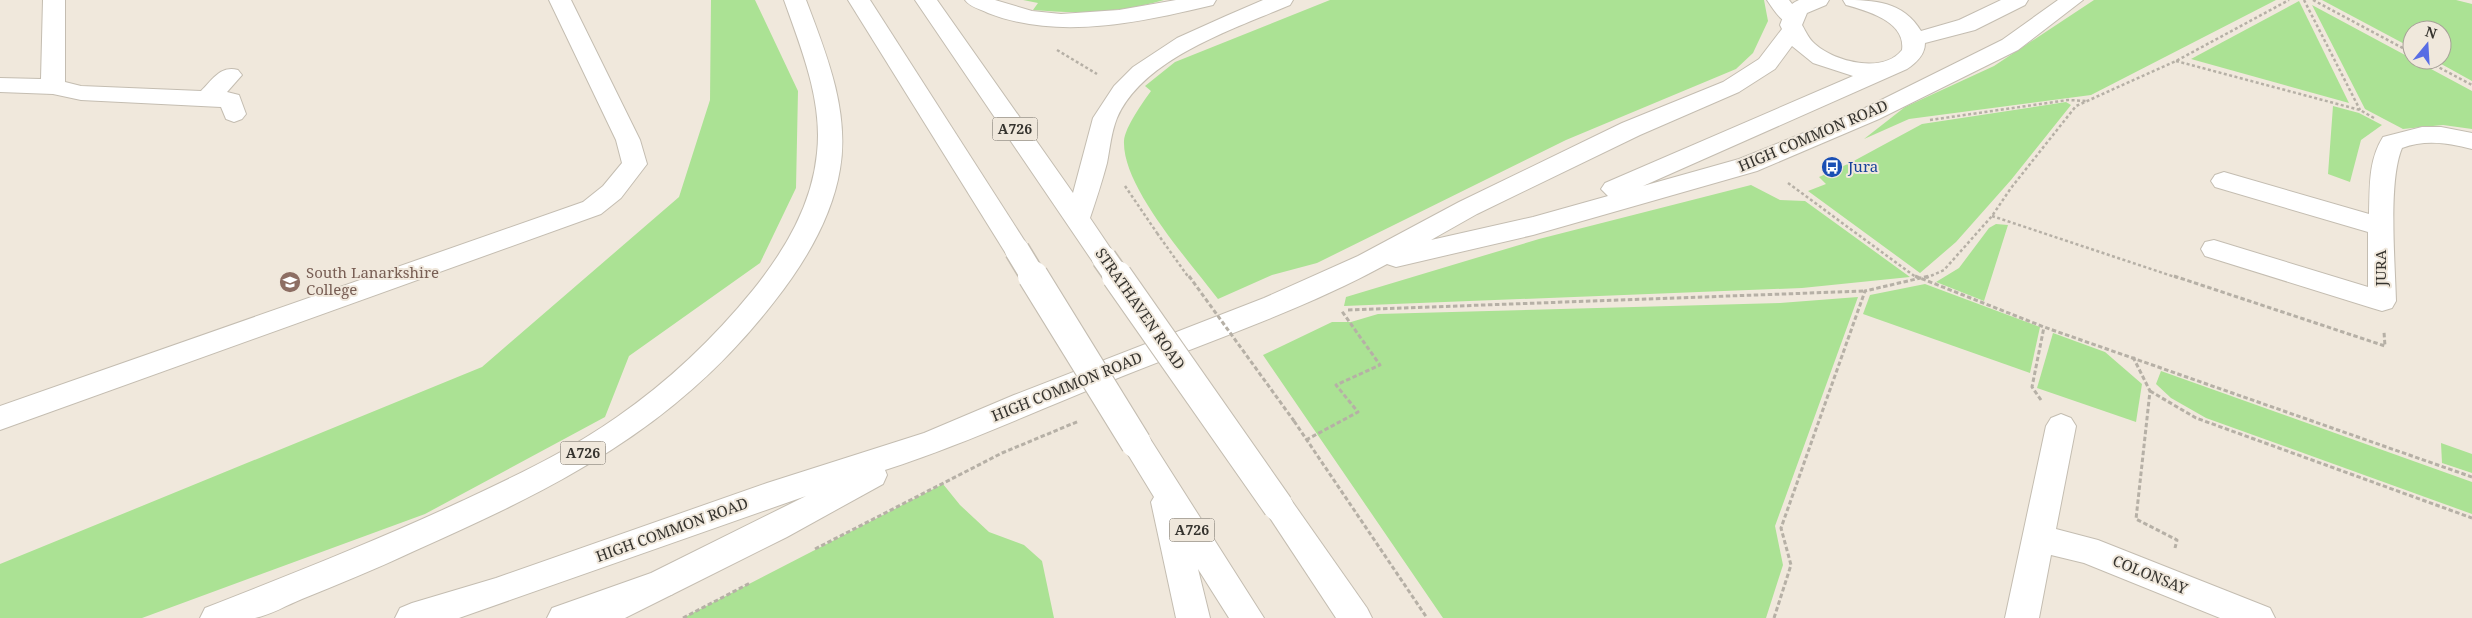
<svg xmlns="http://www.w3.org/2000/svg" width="2472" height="618" font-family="'Noto Serif',serif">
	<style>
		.green { fill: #abe294 }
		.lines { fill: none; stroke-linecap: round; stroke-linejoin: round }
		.minor-casing { stroke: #c4bdb1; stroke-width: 2 }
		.major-casing { stroke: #c4bdb1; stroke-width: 2 }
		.path-far1 { stroke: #b6b0a6; stroke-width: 2.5; stroke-dasharray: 3 2.5; stroke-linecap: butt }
		.path { stroke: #b6b0a6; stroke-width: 3; stroke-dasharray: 4.5 2.5; stroke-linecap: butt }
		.minor { fill: #fff; fill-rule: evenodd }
		.major { fill: #fff; fill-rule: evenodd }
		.major-bridge-far1-casing { stroke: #c4bdb1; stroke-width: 27; stroke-linecap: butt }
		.major-bridge-casing { stroke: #c4bdb1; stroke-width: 32; stroke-linecap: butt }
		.path-bridge-far1 { stroke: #b6b0a6; stroke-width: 2.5; stroke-dasharray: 3 2.5; stroke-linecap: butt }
		.path-bridge { stroke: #b6b0a6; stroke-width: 3; stroke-dasharray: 4.5 2.5; stroke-linecap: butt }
		.major-bridge-far1 { stroke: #fff; stroke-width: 24 }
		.major-bridge { stroke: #fff; stroke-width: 30 }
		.labels { text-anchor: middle; stroke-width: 4; stroke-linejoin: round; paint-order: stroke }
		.shield { fill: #f0e8dc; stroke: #6e6a63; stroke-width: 1 }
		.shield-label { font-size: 14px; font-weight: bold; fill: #36342f }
		.street-label { font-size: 15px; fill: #36342f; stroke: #f0e8dc }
		.transit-label { font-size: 15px; fill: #164399; stroke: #f0e8dc; text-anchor: start }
		.education-label { font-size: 15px; fill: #785e54; stroke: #f0e8dc; text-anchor: start }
	</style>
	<rect width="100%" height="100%" fill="#f0e8dc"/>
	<g class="green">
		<polygon points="711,0 755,0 798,91 796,188 760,263 629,356 605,417 425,514 142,618 0,618 0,564 482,367 679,197 710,100"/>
		<path d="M1023,0H1164C1120,13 1078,14 1033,10L1038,3Z"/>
		<path d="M1330,0H1764L1768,21L1753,53L1736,69L1566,140L1317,263L1272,275L1218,299C1190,262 1122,187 1124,141C1125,127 1143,102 1151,91L1145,86L1175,62Z"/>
		<polygon points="2094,0 2276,0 2091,95 1909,119 1864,139 1905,107 1994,66"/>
		<polygon points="2322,0 2456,0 2472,4 2472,81 2434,60 2442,60 2442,30 2412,30 2412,48"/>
		<polygon points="2299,1 2349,103 2191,59"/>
		<polygon points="2312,5 2472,91 2472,129 2443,125 2403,129 2365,109"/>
		<polygon points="2066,102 2071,105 2011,180 1956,242 1920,273 1808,191 1826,184 1819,177 1850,163 1922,124"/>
		<polygon points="2333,106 2359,113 2382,125 2361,140 2350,182 2328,174"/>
		<polygon points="1751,185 1780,200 1805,201 1910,277 1802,288 1344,306 1346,297 1539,239"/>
		<polygon points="1996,224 2008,225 1984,301 1936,282 1959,268 1989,228"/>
		<polygon points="1925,284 2040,327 2030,373 1863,314 1870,295"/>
		<polygon points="1858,297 1775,526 1783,565 1766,618 1443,618 1263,355 1332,322 1351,322 1378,314 1780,303"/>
		<polygon points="2053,333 2105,352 2142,384 2136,422 2037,388"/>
		<polygon points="2161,371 2472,482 2472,514 2206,418 2171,398 2156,384"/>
		<polygon points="2441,443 2472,454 2472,473 2442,463"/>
		<polygon points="943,484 960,505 989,532 1024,545 1042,561 1054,618 683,618"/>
	</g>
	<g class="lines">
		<g class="minor-casing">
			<g id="minor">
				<path d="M43,0H65V82L81,86L201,91C213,79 221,65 238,70L242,75L227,92L239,95L246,114L242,119L234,122L226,119L221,107L81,100L53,94L0,92V78L41,79Z"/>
				<polygon points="549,0 571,0 640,140 647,164 621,198 601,214 0,430 0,406 583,202 603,186 622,163 616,140"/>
				<path d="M1799,0H1829L1826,5L1807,13L1802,25C1806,32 1809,39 1815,44C1835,62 1883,74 1902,50C1906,22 1868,11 1846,5L1843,0C1874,0 1903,1 1921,31L1959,20L2001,0H2028L2025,5L1975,30L1925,43C1925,55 1916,63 1907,69L1643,186L1739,159L1863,109L2002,40L2058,0H2083L2018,50L1879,119L1757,171L1533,235L1396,267L1387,264C1305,309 1215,339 1128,374C1047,406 968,443 885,470L887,475L883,484L787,537L673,594L606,618H547L552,608L651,573L806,496L459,618H395L400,608L412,603L496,578L767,483L924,433L1014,395L1264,298L1358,256L1459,202L1622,123L1723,82L1759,59L1782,29L1780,25C1785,12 1787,5 1799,0ZM1792,46L1813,63L1853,76L1605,183L1601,189L1608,196L1533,217L1431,240L1477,214L1640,135L1739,92L1775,69Z"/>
				<path d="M2422,127H2441L2472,133V149C2448,143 2426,139 2402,148C2388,181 2395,262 2396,301L2392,308L2382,311L2372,308L2205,256L2201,249L2205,242L2214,240L2368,287V232L2215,187L2211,181L2215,175L2224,172L2369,214C2370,187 2368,161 2383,137Z"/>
				<polygon points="2061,414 2071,418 2076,426 2056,529 2098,540 2270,608 2275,618 2220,618 2084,563 2051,555 2039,618 2005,618 2046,426 2051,418"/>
			</g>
		</g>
		<g class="major-casing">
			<g id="major">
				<path d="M784,0H806C826,53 850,111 840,169C832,218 804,264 774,302C675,430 556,488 412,552C376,569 339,584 302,599C287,605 271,615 255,618C239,618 218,618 200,618L205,608C292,574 378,540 462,501C515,476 569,451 617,417C669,381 714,338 753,290C785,250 812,205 817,153C823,101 801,48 784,0Z"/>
				<polygon points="848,0 870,0 1026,243 1030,250 1026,257 1017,259 1008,257"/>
				<path d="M915,0H937L1073,193L1093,118L1114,86L1133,67L1177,38L1226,16L1263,0H1293L1290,5C1234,29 1143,58 1117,118C1111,133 1110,148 1107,163C1102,182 1096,200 1090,218L1117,258L1113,265L1104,268L1095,265Z"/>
				<path d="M965,0H995L1032,11L1061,14L1119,10L1176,0H1216L1213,5C1141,22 1059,41 988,13C980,9 970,7 965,0Z"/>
				<path d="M1767,0H1789L1803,18L1800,23C1783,27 1776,13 1767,0Z"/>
				<polygon points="1136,431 1147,434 1264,618 1229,618 1198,569 1210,618 1176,618 1151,502 1154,497 1121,443 1125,434"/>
				<polygon points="1278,493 1289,497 1367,608 1372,618 1336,618 1262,506 1267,497"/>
				<polygon points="661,570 673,574 677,584 673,594 625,618 576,618 581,608"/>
			</g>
		</g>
		<g class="path-far1">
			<polyline points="2304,0 2360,110"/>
			<polyline points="2313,0 2412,53"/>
			<polyline points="1057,50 1097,74"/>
			<polyline points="2425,60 2472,85"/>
			<polyline points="2176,61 2360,110 2374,118"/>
			<polyline points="1930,120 2068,100 2086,101"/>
			<polyline points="1788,183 1917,278"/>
			<polyline points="1125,186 1157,233"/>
			<polyline points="1992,216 2178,278"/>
			<polyline points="1926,278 1944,270 1992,216 2011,188 2076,106 2176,61 2289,0"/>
		</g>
		<g class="path">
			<polyline points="1915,276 2044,327 2472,477"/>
			<polyline points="2174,276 2385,346 2384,332"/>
			<polyline points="1348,310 1865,291"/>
			<polyline points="2133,357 2150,391 2136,519 2177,540 2175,548"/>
			<polyline points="2150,391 2196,418 2472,518"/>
			<polyline points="2041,400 2032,387 2044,327"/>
			<polyline points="1294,421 1427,618"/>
			<polyline points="1306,440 1358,412 1336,385 1380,365 1341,310"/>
			<polyline points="815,549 1002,453 1079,421"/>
			<polyline points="683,618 750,583"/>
			<polyline points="1774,618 1791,565 1781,528 1865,291 1929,276"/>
		</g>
		<use href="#minor" class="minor"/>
		<use href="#major" class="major"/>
		<g class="major-bridge-far1-casing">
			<g id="major-bridge-far1">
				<polyline points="1017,250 1034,278"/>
				<polyline points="1104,258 1118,278"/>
			</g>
		</g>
		<g class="major-bridge-casing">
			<g id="major-bridge">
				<polyline points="1033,276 1136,443"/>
				<polyline points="1117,276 1278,506"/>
			</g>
		</g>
		<polyline class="path-bridge-far1" points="1157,233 1189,278"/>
		<polyline class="path-bridge" points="1189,276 1294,421"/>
		<use href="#major-bridge-far1" class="major-bridge-far1"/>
		<use href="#major-bridge" class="major-bridge"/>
	</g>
	<defs>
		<g id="bus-disc" transform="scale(1.125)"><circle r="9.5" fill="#1a4fb4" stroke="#f0e8dc"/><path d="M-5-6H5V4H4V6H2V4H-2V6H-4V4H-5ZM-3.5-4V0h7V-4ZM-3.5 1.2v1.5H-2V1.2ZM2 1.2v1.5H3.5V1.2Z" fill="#fff"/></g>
		<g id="university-disc" transform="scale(1.125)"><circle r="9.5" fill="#8d6e63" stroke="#f0e8dc"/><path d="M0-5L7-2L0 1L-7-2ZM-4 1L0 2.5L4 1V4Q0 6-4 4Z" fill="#fff"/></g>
	</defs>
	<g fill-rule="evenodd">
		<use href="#bus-disc" x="1832" y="167"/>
		<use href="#university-disc" x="290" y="282"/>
	</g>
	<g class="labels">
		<g class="shield">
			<rect x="992.5" y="117.5" width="45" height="23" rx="4"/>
			<rect x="560.5" y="441.5" width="45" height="23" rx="4"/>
			<rect x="1169.5" y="518.5" width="45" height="23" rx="4"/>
		</g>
		<g class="shield-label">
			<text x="1015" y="134">A726</text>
			<text x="583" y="458">A726</text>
			<text x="1192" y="535">A726</text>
		</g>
		<g class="street-label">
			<text transform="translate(1813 136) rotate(-23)" y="5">HIGH COMMON ROAD</text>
			<text transform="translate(2381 268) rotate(-90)" y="5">JURA</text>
			<text transform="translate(1140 309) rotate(55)" y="5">STRATHAVEN ROAD</text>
			<text transform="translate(1067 387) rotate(-22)" y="5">HIGH COMMON ROAD</text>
			<text transform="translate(672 530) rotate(-20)" y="5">HIGH COMMON ROAD</text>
			<text transform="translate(2150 575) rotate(22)" y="5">COLONSAY</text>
		</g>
		<g class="transit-label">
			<text x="1848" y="172">Jura</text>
		</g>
		<g class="education-label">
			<text x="306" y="278">South Lanarkshire<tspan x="306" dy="17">College</tspan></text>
		</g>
	</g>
	<g transform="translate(2427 45) rotate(18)"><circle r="24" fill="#f0e8dc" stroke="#a6a097"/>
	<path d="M0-4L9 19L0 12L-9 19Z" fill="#586de4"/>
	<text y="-8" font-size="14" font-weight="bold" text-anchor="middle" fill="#36342f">N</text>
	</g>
</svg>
